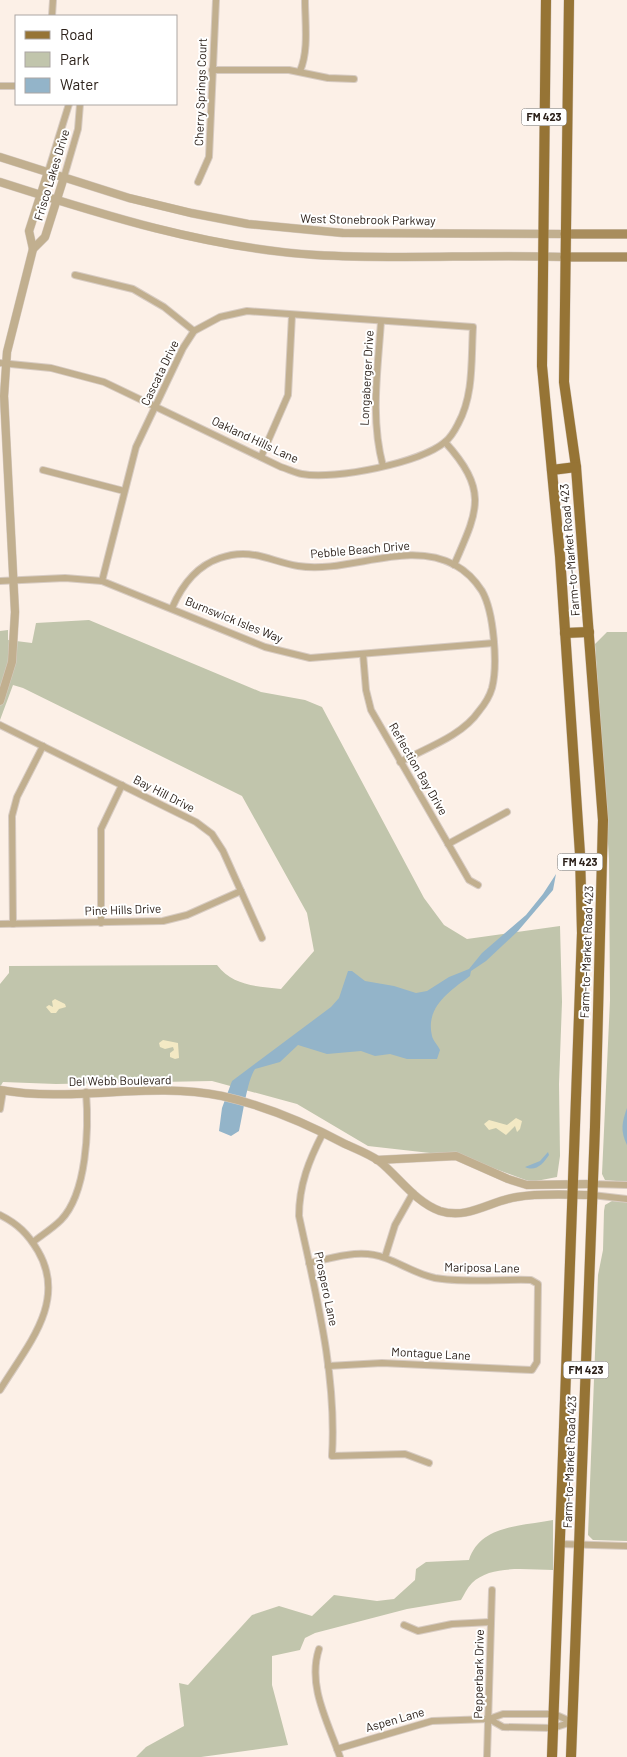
<svg xmlns="http://www.w3.org/2000/svg" width="627" height="1757" font-family="Barlow,sans-serif">
	<style>
		.green { fill: #c1c5ac }
		.sand { fill: #f3e9c4 }
		.water { fill: #93b4c9 }
		.lines { fill: none; stroke-linecap: round; stroke-linejoin: round }
		.minor-casing { stroke: #d7cbc2; stroke-width: 8 }
		.tertiary-casing { stroke: #d7cbc2; stroke-width: 9 }
		.secondary-casing { stroke: #d7cbc2; stroke-width: 10 }
		.primary-casing { stroke: #d7cbc2; stroke-width: 11 }
		.minor { stroke: #c1af8f; stroke-width: 6 }
		.tertiary { stroke: #c1af8f; stroke-width: 8 }
		.secondary { stroke: #a88d5d; stroke-width: 9 }
		.primary { stroke: #967435; stroke-width: 10 }
		.labels { text-anchor: middle; stroke-width: 4; stroke-linejoin: round; paint-order: stroke }
		.shield { fill: #fff; stroke: #6b645f; stroke-width: 1 }
		.shield-label { font-size: 11px; font-weight: bold; fill: #2c211a }
		.street-label { font-size: 12px; fill: #2c211a; stroke: #fff }
	</style>
	<rect width="100%" height="100%" fill="#fcf0e7"/>
	<g class="green">
		<path d="M89,620L261,692L305,700L322,707L424,898L444,925L467,939L560,926L562,1002L559,1084L560,1156L557,1177L531,1182L479,1163L439,1154L368,1146L297,1104L212,1081L56,1084L3,1082L0,1087V984L9,973V966L217,965C233,986 256,986 281,989L314,951L307,913L242,796L23,688L13,685L0,720V631L8,630V640L32,643L36,623Z"/>
		<polygon points="607,632 627,632 627,1182 605,1180 602,1174 610,1000 609,859 595,644"/>
		<polygon points="612,1201 627,1202 627,1541 593,1540 588,1535 598,1275 603,1250 604,1211 605,1205"/>
		<path d="M553,1520V1570C528,1570 491,1564 472,1583C467,1588 464,1595 461,1600L407,1609L315,1633L305,1638L300,1650L272,1656V1685L288,1745L201,1757H136L146,1747L184,1726L179,1683L188,1685L252,1615L279,1606L312,1616L334,1595L377,1601L394,1599L415,1580L416,1569L426,1562L469,1560C480,1525 522,1526 553,1520Z"/>
	</g>
	<g class="sand">
		<polygon points="55,999 65,1004 66,1007 59,1009 56,1013 51,1013 46,1007 49,1005 53,1007 52,1001"/>
		<polygon points="163,1040 178,1043 179,1058 175,1059 170,1057 170,1053 174,1050 173,1047 165,1049 160,1047 159,1043"/>
		<polygon points="516,1118 522,1121 520,1129 517,1132 515,1126 506,1135 496,1128 489,1130 484,1124 489,1120 507,1125"/>
	</g>
	<g class="water">
		<path d="M556,874L553,890L518,931L486,961L471,971L470,976C450,991 425,1007 432,1036C433,1041 438,1045 440,1050L437,1059H407L390,1054L375,1056L361,1051L327,1054L298,1045L280,1062L255,1069C247,1081 243,1114 239,1131L231,1136L219,1131L222,1108L232,1081L331,1007L339,998L348,971H352L365,981L394,986L416,993L427,991L449,977L469,969L482,953L526,915L543,894Z"/>
		<path d="M627,1108V1145C620,1131 622,1122 627,1108Z"/>
		<path d="M548,1152L549,1155C543,1164 536,1172 525,1167L540,1161Z"/>
	</g>
	<g class="lines">
		<g class="minor-casing">
			<g id="minor">
				<polyline points="52,16 53,0"/>
				<polyline points="212,70 289,70 328,78 354,79"/>
				<path d="M300,71C309,50 305,23 305,0"/>
				<polyline points="0,86 16,86"/>
				<polyline points="48,172 69,104"/>
				<polyline points="64,177 78,129 80,104"/>
				<polyline points="198,182 209,157 216,0"/>
				<polyline points="75,275 133,289 164,307 194,331"/>
				<path d="M381,321C378,369 370,418 383,466"/>
				<path d="M0,363L51,368L104,382L281,467C288,469 295,473 302,474C335,480 420,463 445,442C450,438 455,430 458,424C474,395 471,360 473,327L247,311L220,317L194,331L183,348L136,447L102,581"/>
				<path d="M445,442C489,491 478,510 454,565"/>
				<polyline points="261,457 288,395 292,315"/>
				<polyline points="43,470 124,491"/>
				<polyline points="0,581 65,578 102,581 265,647 310,658 494,643"/>
				<path d="M172,608C182,585 196,566 220,558C251,547 269,561 298,566C349,574 407,539 455,565C466,571 475,580 482,591C494,612 498,665 492,688C490,695 484,705 479,711C462,736 426,748 400,762"/>
				<polyline points="363,654 366,690 371,710 469,880 478,885"/>
				<polyline points="0,725 196,822 212,834 223,851 262,938"/>
				<polyline points="448,844 507,812"/>
				<polyline points="101,923 101,829 122,785"/>
				<polyline points="0,924 163,921 187,915 241,891"/>
				<polyline points="13,924 12,816 17,797 43,746"/>
				<polyline points="0,1109 3,1091"/>
				<path d="M323,1133C309,1160 299,1185 299,1216C316,1295 337,1375 332,1456L405,1454L429,1463"/>
				<polyline points="592,1184 627,1185"/>
				<polyline points="592,1195 627,1199"/>
				<path d="M0,1215C18,1224 28,1234 38,1251C68,1302 26,1347 0,1390"/>
				<path d="M33,1242C42,1235 53,1228 61,1220C87,1193 89,1128 86,1092"/>
				<polyline points="385,1257 395,1225 413,1193"/>
				<path d="M309,1263C334,1258 360,1248 385,1258C402,1264 416,1274 435,1278C462,1283 502,1279 531,1280L538,1284L537,1362L532,1370L382,1363L328,1366"/>
				<polyline points="560,1544 627,1546"/>
				<polyline points="404,1625 418,1631 452,1624 491,1622"/>
				<path d="M319,1649C307,1686 328,1722 340,1757"/>
				<polygon points="503,1714 554,1714 572,1722 553,1728 503,1727 489,1719"/>
				<polyline points="337,1749 432,1721 489,1719"/>
				<polyline points="487,1757 492,1590"/>
			</g>
		</g>
		<g class="tertiary-casing">
			<g id="tertiary">
				<polyline points="0,157 129,198 191,213 248,224 343,233 565,234"/>
				<path d="M0,182C103,215 207,248 316,255C399,260 482,254 565,257"/>
				<polyline points="33,249 45,237 64,177"/>
				<polyline points="0,701 12,662 15,612 4,396 7,352 33,249 29,231 48,172"/>
				<path d="M0,1090C73,1103 149,1081 222,1096C266,1106 306,1123 345,1144C356,1149 369,1154 379,1161C399,1177 415,1202 440,1211C468,1220 490,1201 517,1197C541,1193 567,1195 592,1195"/>
				<polyline points="377,1160 456,1156 508,1179 527,1185 592,1184"/>
			</g>
		</g>
		<g class="secondary-casing">
			<g id="secondary">
				<polyline points="565,234 627,234"/>
				<polyline points="565,257 627,257"/>
			</g>
		</g>
		<g class="primary-casing">
			<g id="primary">
				<polyline points="546,0 542,366 560,556 580,854 582,933 552,1757"/>
				<polyline points="569,0 564,382 576,467 603,820 595,1127 571,1757"/>
				<polyline points="552,470 576,467"/>
				<polyline points="565,633 589,632"/>
			</g>
		</g>
		<use href="#minor" class="minor"/>
		<use href="#tertiary" class="tertiary"/>
		<use href="#secondary" class="secondary"/>
		<use href="#primary" class="primary"/>
	</g>
	<g class="labels">
		<g class="shield">
			<rect x="521.5" y="108.5" width="45" height="17" rx="4"/>
			<rect x="557.5" y="853.5" width="45" height="17" rx="4"/>
			<rect x="563.5" y="1361.5" width="45" height="17" rx="4"/>
		</g>
		<g class="shield-label">
			<text x="544" y="121">FM 423</text>
			<text x="580" y="866">FM 423</text>
			<text x="586" y="1374">FM 423</text>
		</g>
		<g class="street-label">
			<text transform="translate(201 92) rotate(-88)" y="4">Cherry Springs Court</text>
			<text transform="translate(52 175) rotate(-73)" y="4">Frisco Lakes Drive</text>
			<text transform="translate(368 220) rotate(1)" y="4">West Stonebrook Parkway</text>
			<text transform="translate(160 373) rotate(-64)" y="4">Cascata Drive</text>
			<text transform="translate(367 378) rotate(-87)" y="4">Longaberger Drive</text>
			<text transform="translate(255 440) rotate(25)" y="4">Oakland Hills Lane</text>
			<text transform="translate(360 550) rotate(-5)" y="4">Pebble Beach Drive</text>
			<text transform="translate(570 550) rotate(-95)" y="4">Farm-to-Market Road 423</text>
			<text transform="translate(234 620) rotate(22)" y="4">Burnswick Isles Way</text>
			<text transform="translate(418 769) rotate(60)" y="4">Reflection Bay Drive</text>
			<text transform="translate(164 794) rotate(27)" y="4">Bay Hill Drive</text>
			<text transform="translate(123 910) rotate(-2)" y="4">Pine Hills Drive</text>
			<text transform="translate(587 952) rotate(-88)" y="4">Farm-to-Market Road 423</text>
			<text transform="translate(120 1081) rotate(-1)" y="4">Del Webb Boulevard</text>
			<text transform="translate(482 1268) rotate(1)" y="4">Mariposa Lane</text>
			<text transform="translate(326 1289) rotate(78)" y="4">Prospero Lane</text>
			<text transform="translate(431 1354) rotate(3)" y="4">Montague Lane</text>
			<text transform="translate(570 1462) rotate(-88)" y="4">Farm-to-Market Road 423</text>
			<text transform="translate(479 1674) rotate(-89)" y="4">Pepperbark Drive</text>
			<text transform="translate(395 1720) rotate(-16)" y="4">Aspen Lane</text>
		</g>
	</g>
	<rect x="15" y="15" width="162" height="90" fill="#ffffff" stroke="#aba6a3"/>
	<rect x="25" y="31" width="25" height="8" fill="#967435" stroke="#aba6a3"/>
	<text x="60" y="40" font-size="15" fill="#2c211a">Road</text>
	<rect x="25" y="52" width="25" height="15" fill="#c1c5ac" stroke="#aba6a3"/>
	<text x="60" y="65" font-size="15" fill="#2c211a">Park</text>
	<rect x="25" y="78" width="25" height="15" fill="#93b4c9" stroke="#aba6a3"/>
	<text x="60" y="90" font-size="15" fill="#2c211a">Water</text>
</svg>
